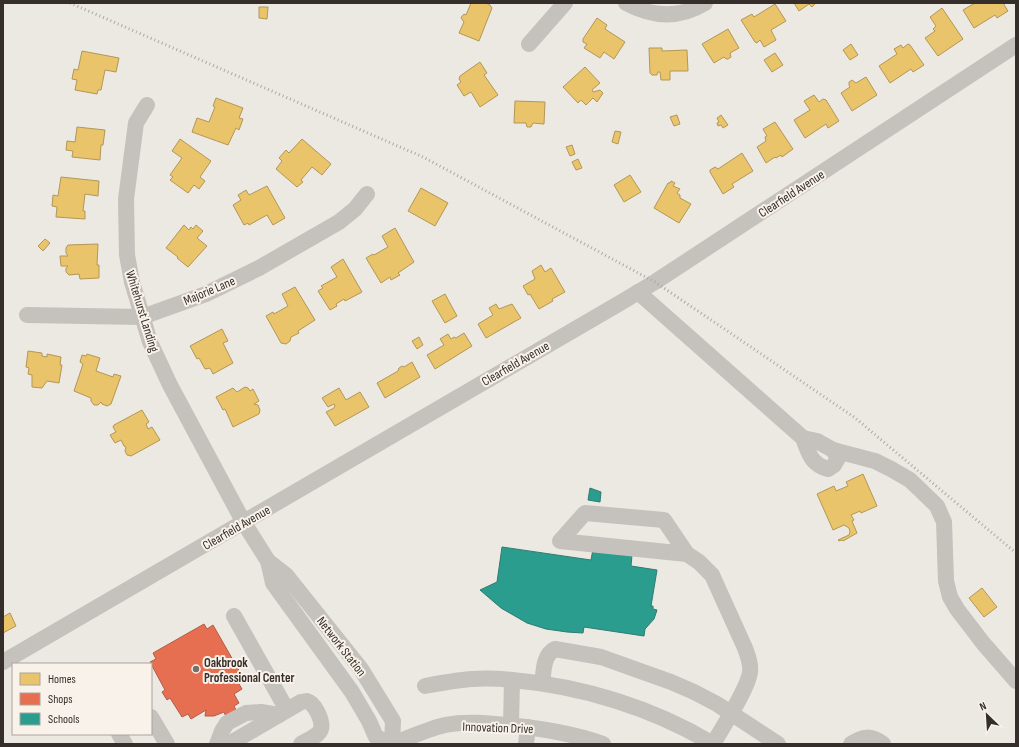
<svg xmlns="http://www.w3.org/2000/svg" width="1019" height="747" font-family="'Sofia Sans Condensed',sans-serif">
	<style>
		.homes { fill: #e9c46a; stroke: #b39757 }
		.shops { fill: #e76f51; stroke: #b25c45 }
		.schools { fill: #2a9d8f; stroke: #2e7c71 }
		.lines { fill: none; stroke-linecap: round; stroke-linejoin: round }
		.minor { stroke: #c5c1bc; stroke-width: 16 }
		.rail { stroke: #ada9a6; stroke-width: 3; stroke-dasharray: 1 3; stroke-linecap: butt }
		.poi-dot { fill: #766f6a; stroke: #f8f2ea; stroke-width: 1.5 }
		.labels { text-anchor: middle; stroke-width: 4; stroke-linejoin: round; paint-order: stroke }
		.street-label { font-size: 13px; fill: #362e2a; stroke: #f8f2ea }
		.poi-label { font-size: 13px; font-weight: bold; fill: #362e2a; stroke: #f8f2ea; text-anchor: start }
	</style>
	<rect width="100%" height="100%" fill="#ece8e2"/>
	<g class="homes">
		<polygon points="471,3 486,3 490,5 492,8 479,41 459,33 464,22 461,18 462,16 464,14 466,15"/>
		<polygon points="794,3 816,3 812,7 809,4 799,11"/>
		<polygon points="975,3 1003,3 1008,11 997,18 995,15 974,28 963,10"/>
		<polygon points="775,4 786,21 771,30 776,40 764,47 760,40 757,43 755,42 741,20 752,14 754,17"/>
		<polygon points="259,7 268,7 267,19 259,18"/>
		<polygon points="942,8 963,39 938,56 925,38 935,31 933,29 936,26 930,17"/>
		<polygon points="597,18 607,25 605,29 625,42 614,59 604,52 600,58 584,48 587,44 583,42 583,39"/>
		<polygon points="728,29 739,48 730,53 731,57 728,59 726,59 724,57 714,63 702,44"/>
		<polygon points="851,44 858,55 850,60 843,50"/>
		<polygon points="908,44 910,45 924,65 913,72 911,69 890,83 879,66 897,54 894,49 901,45 903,48"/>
		<polygon points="649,48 662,48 662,51 687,50 688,71 670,71 670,80 661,80 660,72 658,72 657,75 652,75 650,73"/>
		<polygon points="82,51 119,58 116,72 105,70 101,90 98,90 97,94 75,90 77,80 72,79 74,69 78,70"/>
		<polygon points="775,53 783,65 772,72 764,60"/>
		<polygon points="480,62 487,73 484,75 498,95 480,107 471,92 464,96 457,85 461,82 459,79 460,76"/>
		<polygon points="585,67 600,83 592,90 593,92 600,90 603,93 597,102 593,98 586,105 581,100 578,103 563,87"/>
		<polygon points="866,77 877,95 852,111 841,93 850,87 849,85 849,82 852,80 856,83"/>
		<polygon points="814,95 819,102 823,99 826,100 839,121 828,128 826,124 805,138 794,120 810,110 804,101"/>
		<polygon points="216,98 243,108 239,118 243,119 239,130 236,128 228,145 192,132 197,118 209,122 215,107 213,106"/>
		<polygon points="515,101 545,102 544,124 533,123 531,127 527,127 526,123 514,123"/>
		<polygon points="677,115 680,124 674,126 670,117"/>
		<polygon points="721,115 728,125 723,128 721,125 718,126 717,123 719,122 717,118"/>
		<polygon points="775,122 793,149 782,157 781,155 776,158 775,157 766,163 757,147 766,141 765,137 767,136 763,129"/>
		<polygon points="77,127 105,130 103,145 101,145 100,160 72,157 73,151 66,150 67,141 75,142"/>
		<polygon points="615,131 621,132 618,144 612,142"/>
		<polygon points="180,139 211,161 200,177 205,181 199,189 194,185 188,193 170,180 173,177 170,175 182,158 172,151"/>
		<polygon points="302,139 331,164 322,175 312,167 301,180 303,182 297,187 276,169 282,161 279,158 286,150 289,153"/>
		<polygon points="572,145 575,154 570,156 566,147"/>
		<polygon points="742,153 753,171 732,184 734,187 723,194 710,172 710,170 715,167 718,169"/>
		<polygon points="578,159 582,168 576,170 572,162"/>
		<polygon points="630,175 641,192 624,202 614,185"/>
		<polygon points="61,177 99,181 98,196 85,194 83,211 85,211 85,219 56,217 57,207 52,206 53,195 58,196"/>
		<polygon points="671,181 675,183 673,186 680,189 677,193 680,195 680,198 691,204 679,223 654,208 668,183 670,183"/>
		<polygon points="267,186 285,218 273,225 267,215 249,225 248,223 244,225 233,205 241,200 238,195 246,190 249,195"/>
		<polygon points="421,188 448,203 435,226 408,211"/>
		<polygon points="184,225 189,230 191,227 193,229 196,225 203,231 197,238 207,246 188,267 177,258 178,257 166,248"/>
		<polygon points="395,228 414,262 398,273 400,275 391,280 390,277 381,283 366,258 373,254 374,255 388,247 382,236"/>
		<polygon points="45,239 50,243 43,251 38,246"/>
		<polygon points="98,244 97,265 99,265 99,278 80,279 79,274 69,275 66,272 66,268 68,266 61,266 60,256 68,256 66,253 66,248 68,245"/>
		<polygon points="343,259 362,292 345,301 344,299 336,304 337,306 330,310 318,291 323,288 321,286 337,277 331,267"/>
		<polygon points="541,265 545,272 551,268 565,292 552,299 553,301 539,309 530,294 528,295 523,286 535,279 532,271"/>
		<polygon points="295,287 315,320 298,331 299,333 291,337 290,341 286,344 281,343 266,316 273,312 274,314 288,306 282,294"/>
		<polygon points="445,294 457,316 445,323 432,301"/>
		<polygon points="496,304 499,309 512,304 521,318 486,338 478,324 493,315 489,308"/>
		<polygon points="222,329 228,341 223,343 233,363 213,374 210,368 205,369 199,358 197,359 190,346"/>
		<polygon points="464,333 472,346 435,369 427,355 444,345 440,339 448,334 451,339 454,337 456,338"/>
		<polygon points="419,337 423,345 417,349 412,341"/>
		<polygon points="28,351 42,353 42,356 47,357 47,354 61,357 60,365 62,365 59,383 47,381 42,388 32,387 32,375 28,374 29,368 26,367"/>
		<polygon points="87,354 100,358 96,371 113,377 114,374 121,376 111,404 107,406 102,404 101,402 98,405 94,405 91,401 91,398 74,391 83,364 80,362 82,355 86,356"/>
		<polygon points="412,362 420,377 385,398 377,383 398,371 399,368 402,366 404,367"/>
		<polygon points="245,387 248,388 250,391 253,389 259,401 254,404 258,405 260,410 259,414 233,427 225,409 223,410 216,397 233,388 237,392"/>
		<polygon points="339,388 346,400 360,392 369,407 335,426 326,412 334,408 335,405 334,404 328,407 322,398"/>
		<polygon points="142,410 149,422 146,424 148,429 152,427 160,440 131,456 127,455 125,451 126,447 124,446 121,440 115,443 110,435 116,432 113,427 114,425"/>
		<polygon points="863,474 877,506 861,513 860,511 851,515 854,520 852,521 857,533 843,541 842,540 839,541 838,540 849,535 850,532 849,528 844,525 833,530 817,494 834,486 836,491 848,486 846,482"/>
		<polygon points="982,588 997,607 984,617 969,598"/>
		<polygon points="10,613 16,626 3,633 3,617"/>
	</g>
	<polygon class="shops" points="204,624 207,629 213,625 245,681 239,684 242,689 234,694 239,703 234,706 238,714 227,719 224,712 214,716 205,716 206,710 191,719 188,714 182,717 170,698 167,700 162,692 165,690 150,662 156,659 153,653"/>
	<g class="schools">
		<polygon points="590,488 601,492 600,502 588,500"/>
		<polygon points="502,547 591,560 593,549 632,555 631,566 657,570 651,606 653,606 653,609 657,610 654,619 645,629 644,636 584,627 583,633 567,632 546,629 527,623 501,608 480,590 497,582"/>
	</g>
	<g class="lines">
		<g class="minor">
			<path d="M626,3C652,17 679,19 705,3"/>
			<polyline points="529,44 565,3"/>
			<polyline points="147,105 136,123 126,199 127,255 132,282 150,342 170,385 244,523 268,561 273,583 352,692 369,721 376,737 391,744"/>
			<path d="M638,292L803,438L817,441L833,450L838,458L834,465L828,469C811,464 809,454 803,438"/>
			<polyline points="27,315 142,317 206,294 259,268 339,222 355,209 367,194"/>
			<polyline points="833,450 875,461 891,469 910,480 937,506 944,522 946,581 950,597 957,609 983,643 1016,681"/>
			<path d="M687,554L560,541L585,513L664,520L687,554L699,562L712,575L745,648C748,656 751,664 750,672C748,689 722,728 713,744"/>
			<polyline points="268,561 286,575 361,669 393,721 392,744"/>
			<polyline points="234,616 287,710"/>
			<polyline points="3,662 620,303 655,282 1016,45"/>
			<path d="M512,680C582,686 653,708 713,744"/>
			<path d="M542,683C544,671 543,655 555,649L601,657L671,682L694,692L717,704L778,744"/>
			<path d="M425,686C457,680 480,676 512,680L511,726"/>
			<polyline points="151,717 167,744"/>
			<polyline points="119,734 125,744"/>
			<polyline points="217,744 222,731 227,723 246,713 261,712 279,715"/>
			<path d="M229,744L301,702C302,702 306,701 307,701C315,703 323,721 321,729C319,736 307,740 301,744"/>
			<path d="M393,744C410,737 428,729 445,725C465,721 487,723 507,725C540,728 572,733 603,744"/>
			<polyline points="526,744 528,727"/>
			<path d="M851,744C863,736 871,735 883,744"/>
		</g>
		<polyline class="rail" points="70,3 423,157 655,282 854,417 1016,553"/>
	</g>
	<circle class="poi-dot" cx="196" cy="669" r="4"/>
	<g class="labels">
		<g class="street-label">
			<text transform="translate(791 193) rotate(-33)" y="5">Clearfield Avenue</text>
			<text transform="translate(209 290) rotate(-23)" y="5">Majorie Lane</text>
			<text transform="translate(143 311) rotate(73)" y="5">Whitehurst Landing</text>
			<text transform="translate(515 363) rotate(-30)" y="5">Clearfield Avenue</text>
			<text transform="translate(236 527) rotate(-30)" y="5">Clearfield Avenue</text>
			<text transform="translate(342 646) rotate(52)" y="5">Network Station</text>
			<text transform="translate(498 727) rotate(2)" y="5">Innovation Drive</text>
		</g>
		<g class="poi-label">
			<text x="204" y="667">Oakbrook<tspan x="204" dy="15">Professional Center</tspan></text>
		</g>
	</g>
	<rect width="1019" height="747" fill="none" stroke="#362e2a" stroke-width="8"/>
	<rect x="12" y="663" width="140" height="72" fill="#f8f2ea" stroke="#aaa49d"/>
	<rect x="20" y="673" width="20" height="12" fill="#e9c46a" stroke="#aaa49d"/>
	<text x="48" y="683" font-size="12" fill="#362e2a">Homes</text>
	<rect x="20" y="693" width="20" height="12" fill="#e76f51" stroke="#aaa49d"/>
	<text x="48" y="703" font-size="12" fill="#362e2a">Shops</text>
	<rect x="20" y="713" width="20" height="12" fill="#2a9d8f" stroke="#aaa49d"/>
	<text x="48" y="723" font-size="12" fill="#362e2a">Schools</text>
	<g transform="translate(987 715) rotate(335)" stroke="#f8f2ea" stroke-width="3" paint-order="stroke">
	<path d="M0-3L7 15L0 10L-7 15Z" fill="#362e2a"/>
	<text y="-6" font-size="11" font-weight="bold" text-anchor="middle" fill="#362e2a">N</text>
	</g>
</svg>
